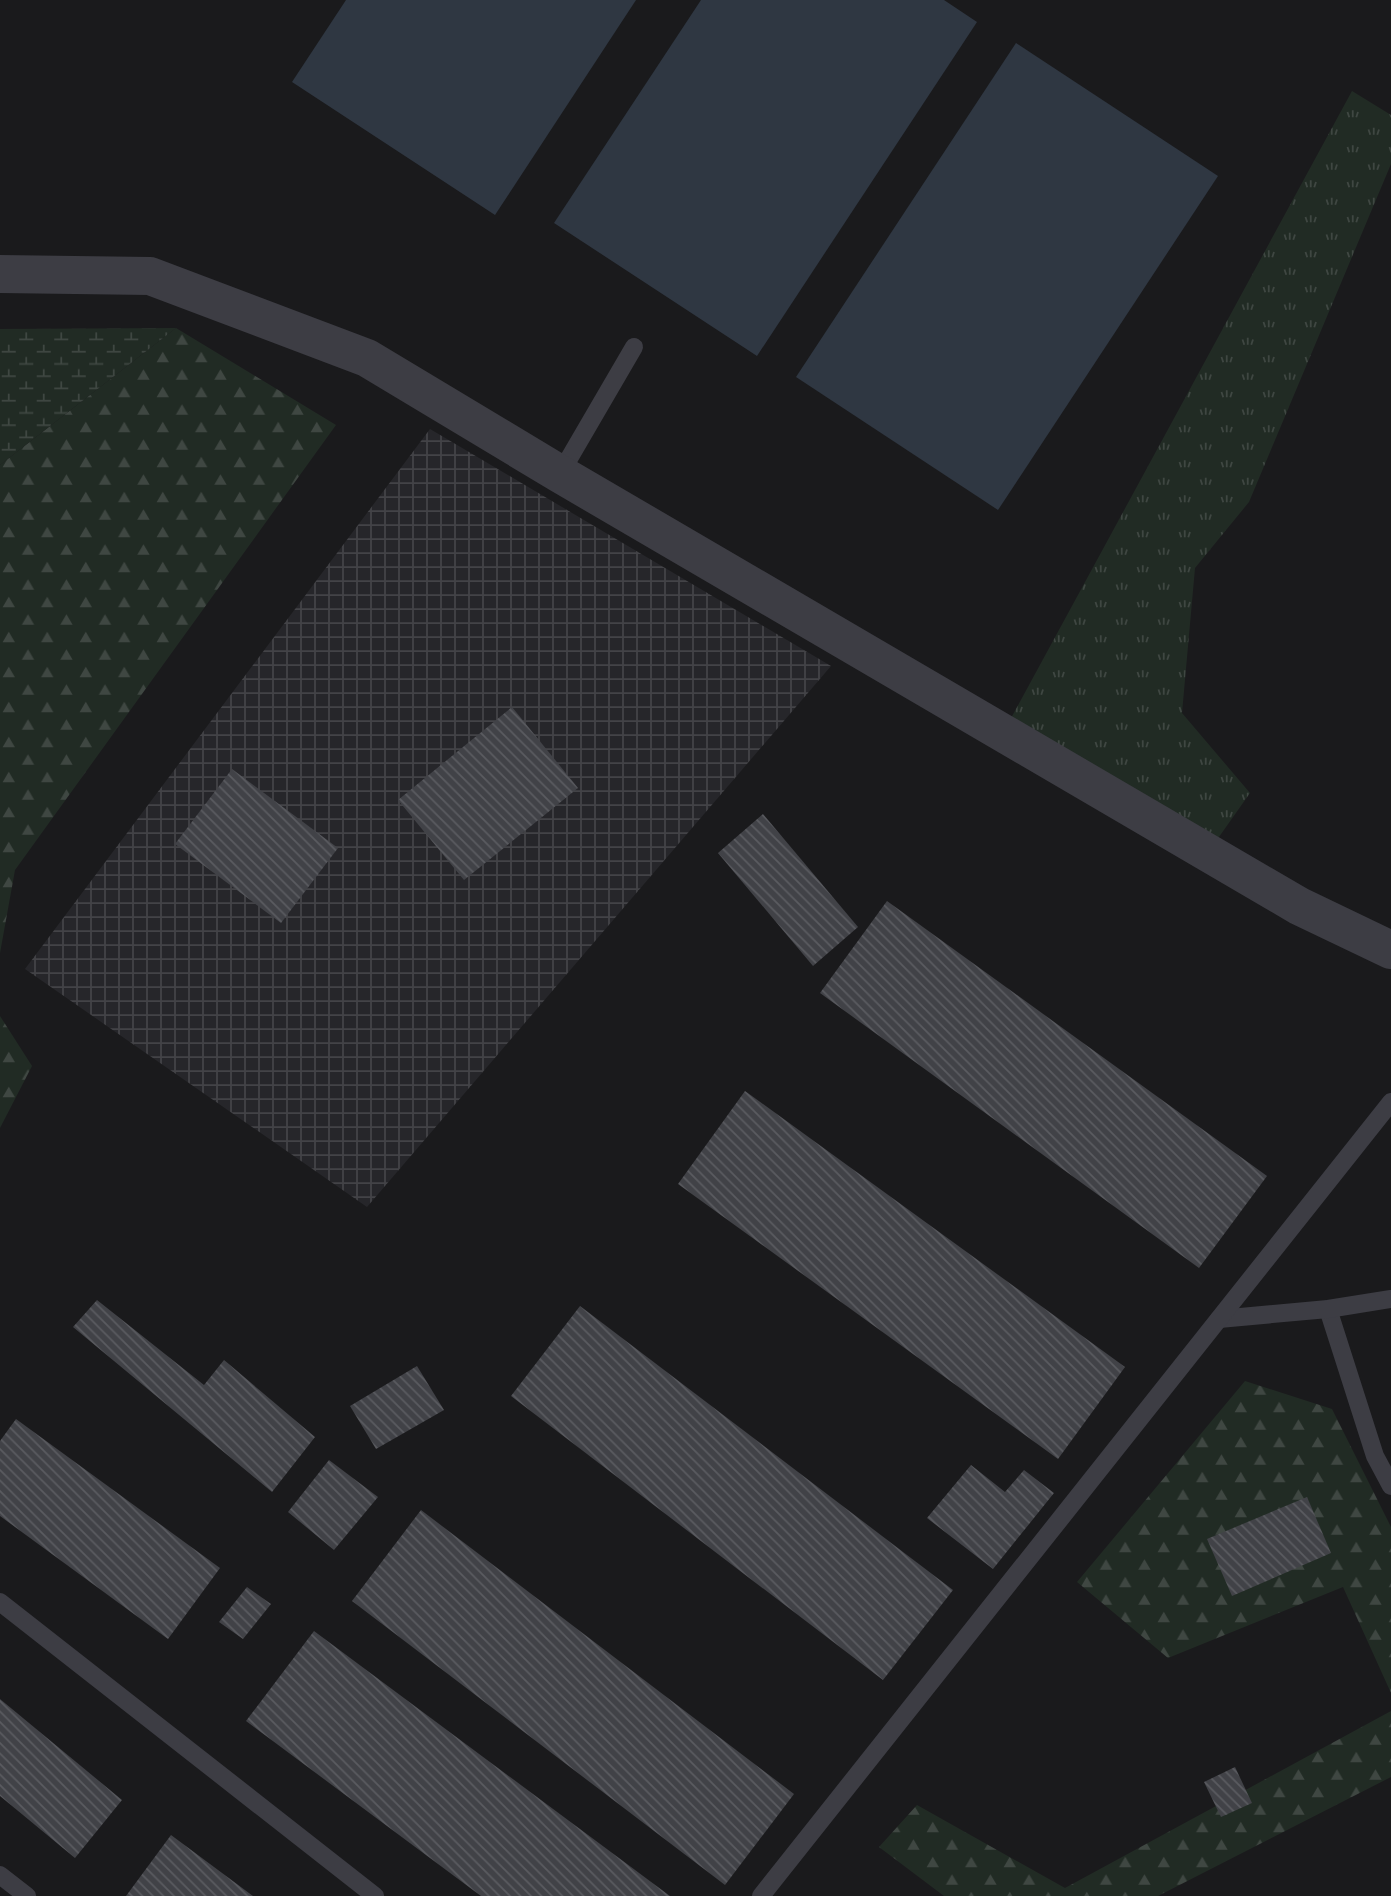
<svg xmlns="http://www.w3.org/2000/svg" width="1391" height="1896" font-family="Barlow,sans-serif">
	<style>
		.industrial { fill: url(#industrial-grid) }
		.grass { fill: url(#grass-tufts) }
		.forest { fill: url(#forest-firs) }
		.wetland { fill: url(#wetland-marsh) }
		.water { fill: #2f3742 }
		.building { fill: url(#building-back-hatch) }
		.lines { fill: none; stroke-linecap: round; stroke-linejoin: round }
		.service { stroke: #3d3d44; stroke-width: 18 }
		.tertiary { stroke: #3d3d44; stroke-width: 38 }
	</style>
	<defs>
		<pattern id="industrial-grid" width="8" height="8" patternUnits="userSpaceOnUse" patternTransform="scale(1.75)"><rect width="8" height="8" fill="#26262a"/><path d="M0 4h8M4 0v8" fill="none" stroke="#434347"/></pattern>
		<pattern id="grass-tufts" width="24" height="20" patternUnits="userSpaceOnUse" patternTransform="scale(1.75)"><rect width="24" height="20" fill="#212b24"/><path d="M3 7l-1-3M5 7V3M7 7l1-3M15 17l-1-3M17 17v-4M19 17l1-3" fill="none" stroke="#3f4742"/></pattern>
		<pattern id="forest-firs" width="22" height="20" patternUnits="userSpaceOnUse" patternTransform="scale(1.75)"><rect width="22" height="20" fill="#212b24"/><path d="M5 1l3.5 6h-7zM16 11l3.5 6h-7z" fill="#3f4742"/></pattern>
		<pattern id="wetland-marsh" width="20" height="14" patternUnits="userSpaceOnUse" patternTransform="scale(1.75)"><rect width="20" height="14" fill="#212b24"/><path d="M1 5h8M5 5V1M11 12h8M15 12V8" fill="none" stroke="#3f4742"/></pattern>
		<pattern id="building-back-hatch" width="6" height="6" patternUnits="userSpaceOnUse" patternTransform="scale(1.75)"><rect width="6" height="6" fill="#414247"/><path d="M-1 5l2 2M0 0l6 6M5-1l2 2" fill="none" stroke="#5a5b60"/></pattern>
	</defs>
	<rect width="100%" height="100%" fill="#1a1a1c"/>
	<polygon class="industrial" points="430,429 831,666 367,1207 25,969"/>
	<polygon class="grass" points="1352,91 1391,115 1391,164 1249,502 1195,568 1182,713 1250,793 1214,844 1010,720"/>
	<g class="forest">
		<polygon points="176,328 336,425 15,870 0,953 0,465"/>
		<polygon points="0,1016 32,1066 0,1128"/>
		<polygon points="1245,1381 1332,1409 1391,1527 1391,1693 1343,1587 1168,1658 1077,1582"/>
		<polygon points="1391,1711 1391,1777 1158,1896 944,1896 879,1847 917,1805 1065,1888"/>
	</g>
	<polygon class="wetland" points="176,328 0,465 0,329"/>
	<g class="water">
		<polygon points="346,0 636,0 495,215 292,82"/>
		<polygon points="701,0 944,0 977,22 757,356 554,223"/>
		<polygon points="1016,43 1218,176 998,510 796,377"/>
	</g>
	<g class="building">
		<polygon points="512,707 578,788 464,880 398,800"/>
		<polygon points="232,769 338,848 281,923 175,844"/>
		<polygon points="763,814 858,927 813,966 718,853"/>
		<polygon points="887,901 1267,1176 1199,1268 820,993"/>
		<polygon points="745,1091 1125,1367 1058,1459 678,1184"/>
		<polygon points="97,1300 204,1385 224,1360 315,1437 272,1492 73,1327"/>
		<polygon points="580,1306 953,1590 883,1680 511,1396"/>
		<polygon points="417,1366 444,1410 376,1449 350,1406"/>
		<polygon points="16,1419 220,1568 168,1639 0,1516 0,1441"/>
		<polygon points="329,1460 378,1497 334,1550 288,1512"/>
		<polygon points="971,1465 1005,1492 1024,1470 1054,1493 993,1569 927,1518"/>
		<polygon points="1307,1497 1331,1553 1232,1596 1207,1539"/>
		<polygon points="421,1510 794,1794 725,1885 352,1601"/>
		<polygon points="247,1587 271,1604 243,1639 219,1622"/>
		<polygon points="314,1631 670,1896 481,1896 246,1721"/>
		<polygon points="0,1699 122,1800 75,1858 0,1796"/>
		<polygon points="1235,1767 1252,1803 1221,1817 1204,1782"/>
		<polygon points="171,1835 253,1896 126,1896"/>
	</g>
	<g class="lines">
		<g class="service">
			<polyline points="560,474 634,347"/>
			<polyline points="1328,1309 1375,1456 1391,1486"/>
			<polyline points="1219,1319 1328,1309 1391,1299"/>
			<polyline points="0,1602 375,1896"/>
			<polyline points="0,1875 27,1896"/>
			<polyline points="761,1896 1391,1102"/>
		</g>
		<polyline class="tertiary" points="0,274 150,276 367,358 560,474 1299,906 1391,950"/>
	</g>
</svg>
